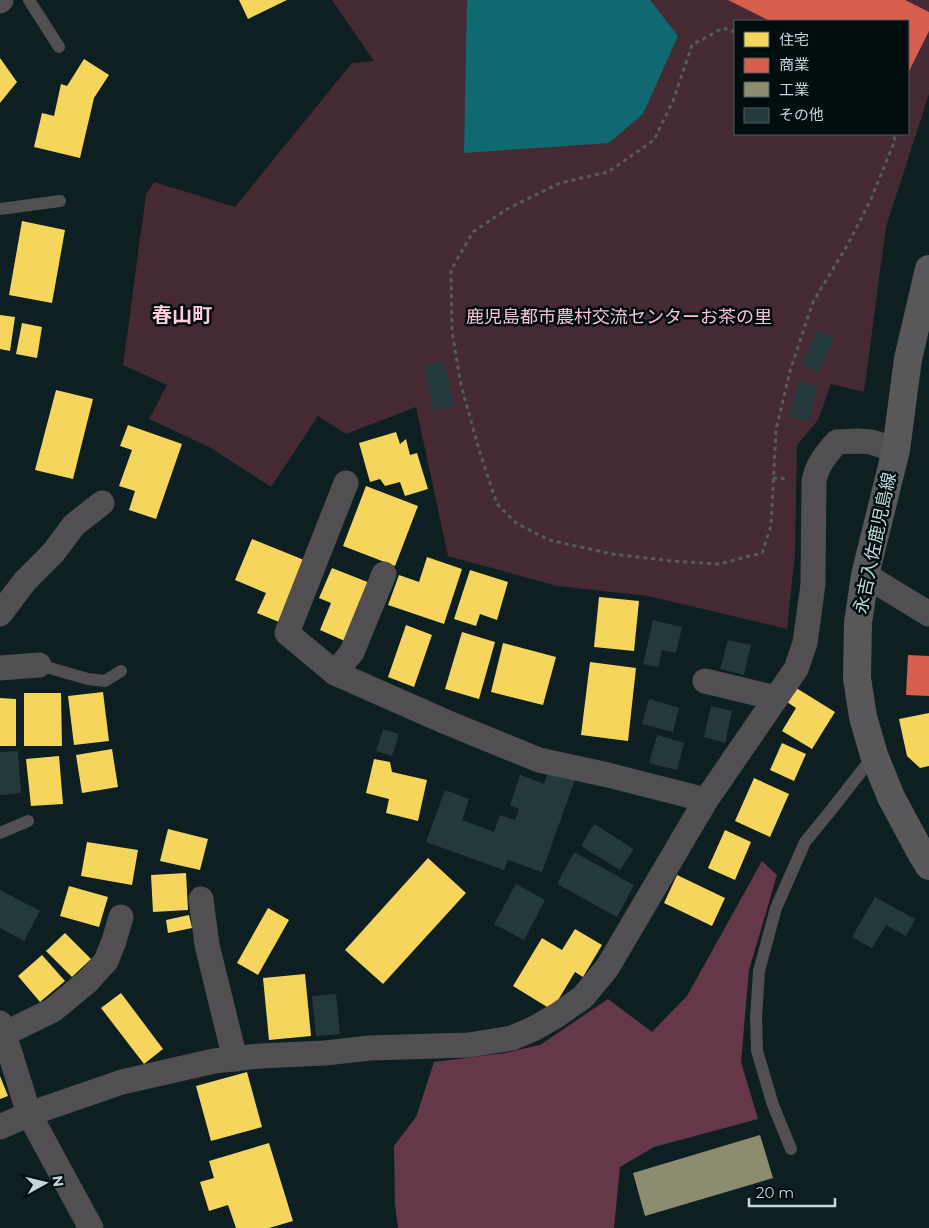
<svg xmlns="http://www.w3.org/2000/svg" width="929" height="1228" font-family="Montserrat,'Noto Sans JP',sans-serif">
	<style>
		.green { fill: #452933; fill-rule: evenodd }
		.forest { fill: #653849 }
		.water { fill: #106870 }
		.homes { fill: #f6d55c }
		.shops { fill: #d6604d }
		.industry { fill: #8c8c6e }
		.building { fill: #24393b }
		.lines { fill: none; stroke-linecap: round; stroke-linejoin: round }
		.path { stroke: #585b5c; stroke-width: 3; stroke-dasharray: 4 4; stroke-linecap: butt }
		.lane { stroke: #514f51; stroke-width: 12 }
		.street { stroke: #514f51; stroke-width: 25 }
		.primary { stroke: #58585a; stroke-width: 28 }
		.labels { text-anchor: middle; stroke-width: 5; stroke-linejoin: round; paint-order: stroke }
		.park-label { font-size: 18px; fill: #f9c2d2; stroke: #010d0f }
		.street-label { font-size: 18px; fill: #c1d7da; stroke: #010d0f }
		.quarter-label { font-size: 20px; font-weight: bold; fill: #feccdb; stroke: #010d0f }
	</style>
	<rect width="100%" height="100%" fill="#0d1f21"/>
	<path class="green" d="M332,0H929V94L886,227L864,392L831,384L818,420L797,445L795,553L787,629L648,596L557,586L448,556L416,407L346,434L318,416L271,487L211,448L149,419L167,385L123,365L146,195L154,182L235,207L352,63L374,61ZM735,21H908V134H735Z"/>
	<polygon class="forest" points="762,861 777,875 749,970 741,1062 758,1119 654,1147 620,1167 614,1228 398,1228 395,1204 394,1146 416,1117 434,1062 505,1053 540,1045 608,999 652,1032 687,996"/>
	<polygon class="water" points="467,0 650,0 678,36 643,114 609,143 464,153"/>
	<g class="homes">
		<polygon points="239,0 287,0 248,19"/>
		<polygon points="0,58 17,82 0,103"/>
		<polygon points="84,59 109,75 94,98 80,158 34,147 42,113 54,116 61,84 67,86"/>
		<polygon points="22,221 65,230 52,303 9,295"/>
		<polygon points="0,315 15,317 10,351 0,349"/>
		<polygon points="22,323 42,327 37,358 16,354"/>
		<polygon points="56,390 93,399 73,479 35,470"/>
		<polygon points="128,425 182,444 156,519 129,510 135,491 119,486 132,450 120,446"/>
		<polygon points="396,432 400,444 406,439 410,455 417,453 428,489 405,496 400,482 385,486 380,479 370,482 359,443"/>
		<polygon points="366,486 418,506 395,566 343,546"/>
		<polygon points="252,539 304,560 279,622 257,613 266,593 235,580"/>
		<polygon points="427,557 462,569 444,624 388,605 399,575 419,582"/>
		<polygon points="332,568 370,583 347,642 320,630 331,603 319,598"/>
		<polygon points="470,570 508,582 497,620 480,614 476,626 454,619"/>
		<polygon points="599,597 639,601 634,651 594,647"/>
		<polygon points="406,625 432,635 414,687 388,677"/>
		<polygon points="462,632 495,642 479,699 445,689"/>
		<polygon points="503,643 556,657 543,705 491,692"/>
		<polygon points="590,662 636,668 628,741 581,735"/>
		<polygon points="793,686 835,712 812,749 782,731 796,708 784,700"/>
		<polygon points="103,692 109,741 74,745 68,696"/>
		<polygon points="24,693 61,693 62,746 24,746"/>
		<polygon points="0,698 16,699 16,746 0,746"/>
		<polygon points="929,713 929,766 920,768 907,756 899,719"/>
		<polygon points="782,743 806,754 794,781 770,770"/>
		<polygon points="112,749 118,787 82,793 76,755"/>
		<polygon points="59,756 63,804 31,806 26,759"/>
		<polygon points="374,759 390,762 392,772 427,780 418,821 386,813 389,799 366,793"/>
		<polygon points="754,778 789,794 770,837 735,821"/>
		<polygon points="168,829 208,839 200,870 160,861"/>
		<polygon points="725,830 751,842 735,880 708,868"/>
		<polygon points="87,842 138,850 132,885 81,876"/>
		<polygon points="428,858 466,893 383,984 345,950"/>
		<polygon points="186,873 188,910 153,912 151,875"/>
		<polygon points="677,875 725,898 712,926 664,903"/>
		<polygon points="69,886 108,897 99,927 60,916"/>
		<polygon points="268,908 289,920 258,975 237,963"/>
		<polygon points="189,915 192,928 168,933 166,920"/>
		<polygon points="575,929 602,945 583,977 575,972 552,1010 513,986 542,938 562,950"/>
		<polygon points="65,933 91,959 72,977 46,951"/>
		<polygon points="42,955 65,981 40,1002 18,976"/>
		<polygon points="305,974 311,1036 269,1040 263,978"/>
		<polygon points="121,993 163,1049 144,1064 101,1008"/>
		<polygon points="247,1072 262,1127 211,1141 196,1086"/>
		<polygon points="0,1076 8,1096 0,1099"/>
		<polygon points="269,1143 293,1221 269,1228 236,1228 228,1205 209,1211 200,1182 214,1178 209,1161"/>
	</g>
	<g class="shops">
		<polygon points="728,0 905,0 929,12 929,31 908,73 908,21 770,21"/>
		<polygon points="908,655 929,656 929,696 906,695"/>
	</g>
	<polygon class="industry" points="760,1135 773,1178 645,1216 633,1173"/>
	<g class="building">
		<polygon points="817,330 834,338 819,373 802,365"/>
		<polygon points="444,361 455,406 434,411 423,366"/>
		<polygon points="798,382 817,386 809,421 789,417"/>
		<polygon points="653,620 682,627 676,653 662,650 658,667 643,664"/>
		<polygon points="728,640 751,645 744,675 720,669"/>
		<polygon points="649,699 679,708 673,732 642,724"/>
		<polygon points="711,706 732,711 725,743 704,737"/>
		<polygon points="383,729 399,734 392,756 376,751"/>
		<polygon points="657,735 684,743 677,770 649,763"/>
		<polygon points="18,751 21,793 0,795 0,752"/>
		<polygon points="551,765 577,774 542,872 508,860 504,870 426,842 445,790 469,799 462,820 494,832 500,815 515,820 519,809 510,805 520,775 544,784"/>
		<polygon points="594,824 634,849 620,870 581,846"/>
		<polygon points="574,852 634,885 617,917 557,884"/>
		<polygon points="516,884 545,900 524,940 494,924"/>
		<polygon points="0,890 40,911 24,941 0,928"/>
		<polygon points="875,897 915,919 906,936 886,925 872,948 852,937"/>
		<polygon points="336,994 340,1034 316,1036 312,996"/>
	</g>
	<g class="lines">
		<g class="path">
			<polyline points="735,32 723,28 692,45 673,101 654,140 608,172 560,183 507,209 473,232 451,270 452,332 461,385 479,450 497,504 516,523 549,540 612,554 672,561 719,564 762,553 771,526 776,430 790,371 813,302 848,244 871,199 895,140 893,134"/>
			<polyline points="773,478 786,479"/>
		</g>
		<g class="lane">
			<polyline points="29,0 59,47"/>
			<polyline points="0,209 60,201"/>
			<polyline points="39,665 88,679 105,681 121,671"/>
			<polyline points="0,833 28,821"/>
			<polyline points="791,1149 773,1105 757,1051 756,1017 759,971 776,908 805,842 832,809 874,755"/>
		</g>
		<g class="street">
			<polyline points="0,1 1,0"/>
			<polyline points="346,483 287,633 335,673 446,722 539,760 608,775 706,800"/>
			<polyline points="865,575 929,614"/>
			<polyline points="0,614 25,581 53,553 74,525 102,503"/>
			<polyline points="0,668 39,665"/>
			<polyline points="335,673 352,652 384,574"/>
			<polyline points="705,681 776,698"/>
			<polyline points="201,899 207,945 235,1059"/>
			<polyline points="0,1023 4,1034 29,1114 91,1228"/>
			<polyline points="4,1034 53,1010 88,981 106,961 114,941 121,917"/>
			<path d="M0,1127L29,1114L122,1082L214,1061L260,1056L325,1053L370,1048L469,1045L512,1038L533,1029L556,1016L583,997L607,968L706,800L796,669L805,643L813,584L814,481C817,465 826,454 837,442L858,441L871,442L896,450"/>
		</g>
		<polyline class="primary" points="929,269 908,359 896,450 865,575 858,623 857,678 863,717 874,755 891,797 921,853 929,866"/>
	</g>
	<g class="labels">
		<g class="park-label">
			<text x="619" y="323">鹿児島都市農村交流センターお茶の里</text>
		</g>
		<g class="street-label">
			<text transform="translate(875 543) rotate(-78)" y="6">永吉入佐鹿児島線</text>
		</g>
		<g class="quarter-label">
			<text x="182" y="322">春山町</text>
		</g>
	</g>
	<rect x="734" y="20" width="175" height="115" fill="#010d0f" stroke="#4e5e60"/>
	<rect x="744" y="32" width="25" height="15" fill="#f6d55c" stroke="#4e5e60"/>
	<text x="779" y="45" font-size="15" fill="#c1d7da">住宅</text>
	<rect x="744" y="58" width="25" height="15" fill="#d6604d" stroke="#4e5e60"/>
	<text x="779" y="70" font-size="15" fill="#c1d7da">商業</text>
	<rect x="744" y="82" width="25" height="15" fill="#8c8c6e" stroke="#4e5e60"/>
	<text x="779" y="95" font-size="15" fill="#c1d7da">工業</text>
	<rect x="744" y="108" width="25" height="15" fill="#24393b" stroke="#4e5e60"/>
	<text x="779" y="120" font-size="15" fill="#c1d7da">その他</text>
	<g transform="translate(45 1183) rotate(82)" stroke="#010d0f" stroke-width="4" paint-order="stroke">
	<path d="M0-4L9 19L0 12L-9 19Z" fill="#c1d7da"/>
	<text y="-8" font-size="14" font-weight="bold" text-anchor="middle" fill="#c1d7da">N</text>
	</g>
	<path d="M749 1198v8h86v-8" fill="none" stroke="#c1d7da" stroke-width="2.5"/>
	<text x="756" y="1198" font-size="15" fill="#c1d7da" stroke="#010d0f" stroke-width="4" paint-order="stroke">20 m</text>
</svg>
